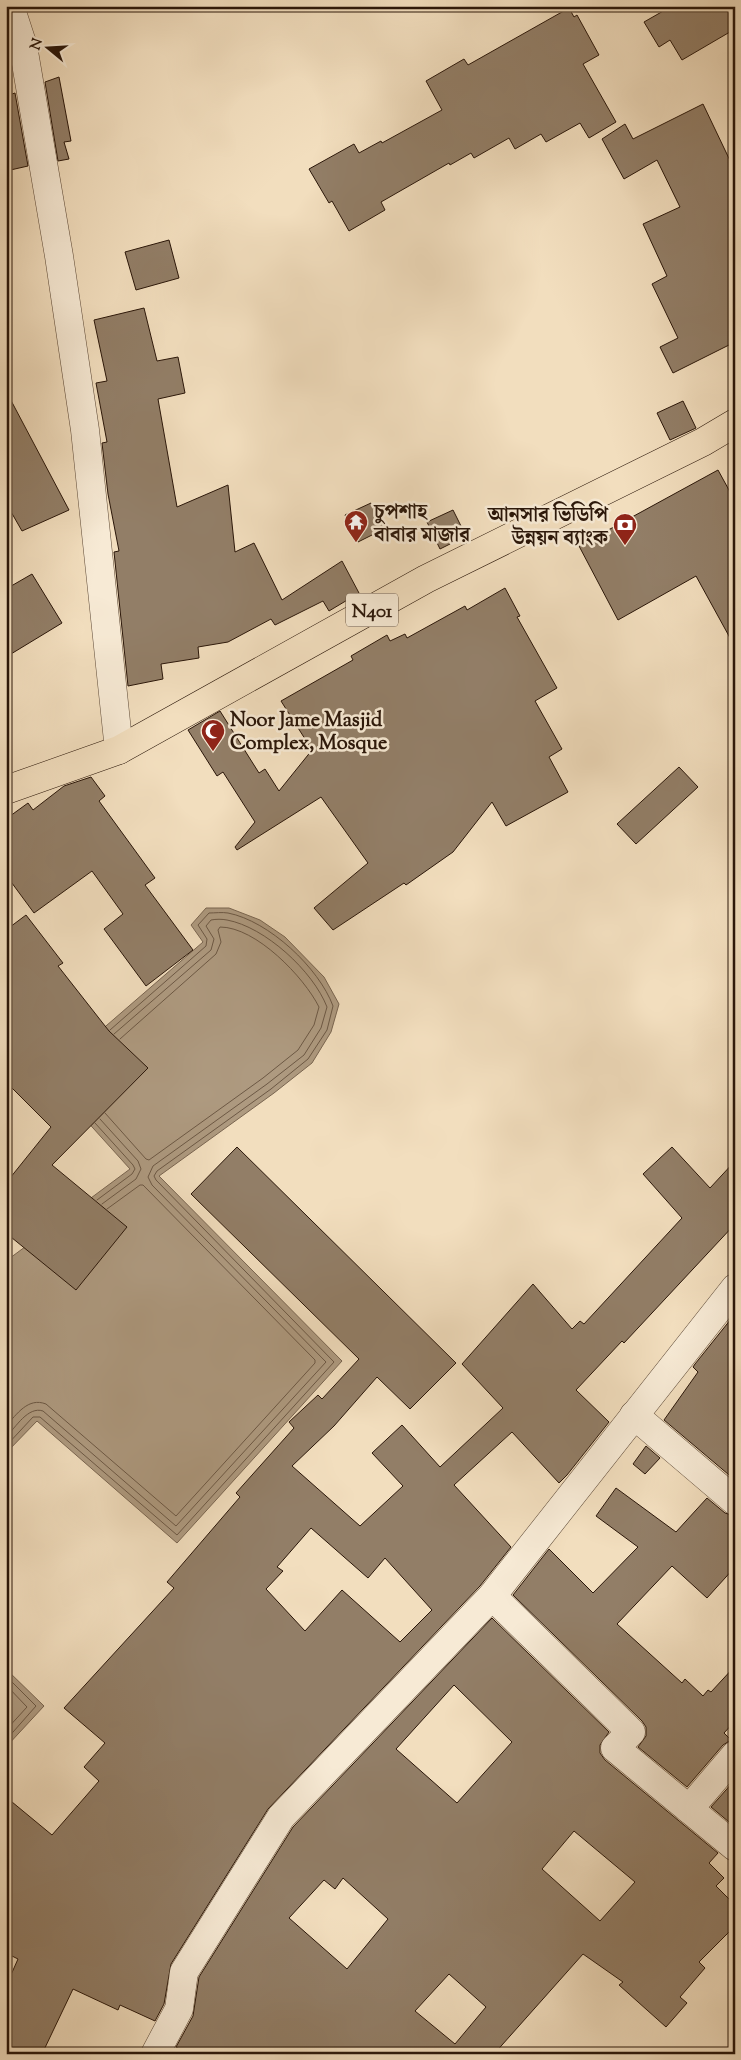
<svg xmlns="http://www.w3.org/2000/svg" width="741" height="2060" font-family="'Sorts Mill Goudy','Noto Serif Bengali',serif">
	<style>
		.water { fill: #ae9a80; stroke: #796550 }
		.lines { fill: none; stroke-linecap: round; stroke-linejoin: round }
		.shore { stroke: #6c5844; stroke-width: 1 }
		.building { fill: #927e67; stroke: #2a1609; fill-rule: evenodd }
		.minor-casing { stroke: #5c4836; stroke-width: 29 }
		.trunk-casing { stroke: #2a1609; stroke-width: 29 }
		.minor { stroke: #f7ead5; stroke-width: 28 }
		.trunk { stroke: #f2debe; stroke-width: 28 }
		.labels { text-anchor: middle; stroke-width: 5; stroke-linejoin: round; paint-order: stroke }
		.shield { fill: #f7ead5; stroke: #685646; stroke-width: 1 }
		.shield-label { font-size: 19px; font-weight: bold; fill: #2a1609 }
		.poi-label { font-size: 20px; font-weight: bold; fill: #2a1609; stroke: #f7ead5; text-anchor: start }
	</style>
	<rect width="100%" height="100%" fill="#f2debe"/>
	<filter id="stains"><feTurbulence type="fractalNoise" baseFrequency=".004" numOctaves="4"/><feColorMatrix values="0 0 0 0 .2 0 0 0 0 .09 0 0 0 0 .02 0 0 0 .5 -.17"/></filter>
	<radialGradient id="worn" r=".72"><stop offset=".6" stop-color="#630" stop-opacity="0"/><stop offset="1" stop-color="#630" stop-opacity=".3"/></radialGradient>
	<g class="water">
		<polygon points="206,908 229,908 260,920 285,937 324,977 339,1004 331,1032 312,1063 274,1093 159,1176 342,1361 177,1543 37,1421 6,1453 6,1261 130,1169 47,1077 203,942 191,925"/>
		<polygon points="6,1669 44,1706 6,1747"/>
	</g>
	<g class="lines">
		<g class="shore">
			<path d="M105,1113L146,1159L149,1160L263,1078L298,1050L314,1025L319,1007C304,977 256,927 220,927L218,930L221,942L216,954L120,1039"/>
			<polyline points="100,1119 138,1161 141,1169 136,1179 102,1204"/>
			<polyline points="95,1123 133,1165 135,1169 132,1174 97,1200"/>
			<path d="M6,1426C17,1414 28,1397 46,1404L176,1516L315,1363V1360L143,1185H140L107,1209"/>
			<path d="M6,1437C16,1427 28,1406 43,1411L176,1526L326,1362L152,1185L148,1177L153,1166L267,1084L304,1055L321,1028L327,1007C313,971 265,927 227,920C222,919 216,919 211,920L206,926L214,939L211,950L114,1034"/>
			<path d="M6,1446L33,1417H40L177,1535L334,1362L156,1180L154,1176L157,1171L271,1089L308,1059L327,1030L333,1006C319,968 269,921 228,913C222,912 215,913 209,913L198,925L207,939L206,946L110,1030"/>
			<polyline points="6,1676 36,1706 6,1740"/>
			<polyline points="6,1685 27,1707 6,1730"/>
		</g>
	</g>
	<g class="building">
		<polygon points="672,6 735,6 735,29 682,60 670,40 659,47 644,22"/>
		<polygon points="569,8 574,17 577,15 599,55 583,64 616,122 589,138 580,123 546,142 541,134 515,149 509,138 474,158 471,153 450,165 449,163 381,202 385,210 349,231 332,201 329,203 309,169 354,144 359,153 381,141 382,143 442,110 426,81 464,59 468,65"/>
		<polygon points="59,77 71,141 64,142 69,159 58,161 45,82"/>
		<polygon points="15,93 28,166 6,171 6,96"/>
		<polygon points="703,104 735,171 735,342 673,373 660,347 678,338 652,284 667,276 643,224 680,207 657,160 624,179 602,139 625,124 633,139"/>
		<polygon points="169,240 179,278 136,290 125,252"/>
		<polygon points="144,308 157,361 178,357 185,393 158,399 177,507 228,485 235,552 254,543 282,600 342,561 359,593 329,611 323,601 275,625 271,619 228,642 198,647 199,658 161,664 163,679 128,686 114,552 119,551 108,494 102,443 107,442 96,383 107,381 94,320"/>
		<polygon points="6,391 69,510 22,531 6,503"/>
		<polygon points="683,401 696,428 670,440 657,413"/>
		<polygon points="718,470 735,501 735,647 696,576 618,620 579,546"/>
		<polygon points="371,503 384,529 358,542 345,515"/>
		<polygon points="453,510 466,536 440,549 427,522"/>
		<polygon points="32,574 62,623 6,657 6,589"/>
		<polygon points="505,588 520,616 517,617 557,688 535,701 562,749 549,757 568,792 506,826 492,802 453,852 406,885 404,883 333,930 314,908 368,863 321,797 237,850 235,847 255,822 223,772 217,776 188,730 220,711 259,773 265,769 279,791 312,750 281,701 353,660 351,656 387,635 390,641 405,634 407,638 465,606 467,610"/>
		<polygon points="679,767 698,787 636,844 617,824"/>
		<polygon points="91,777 105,796 99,801 155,878 145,885 193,950 146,986 104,929 123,914 92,871 34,913 6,875 6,819 28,803 33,810 64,786"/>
		<polygon points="26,915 63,963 58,966 109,1031 148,1068 52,1165 127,1227 76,1290 6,1233 6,1183 51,1127 6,1082 6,930"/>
		<path d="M237,1147L456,1363L410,1409L377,1377L334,1426L292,1466L360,1526L403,1486L372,1453L402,1425L440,1467L503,1408L462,1364L533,1284L572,1329L580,1321L584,1324L682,1218L643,1174L672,1147L710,1188L735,1161V1224L624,1343L622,1341L576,1390L609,1422L567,1475L559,1483L512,1432L454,1485L511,1547L480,1586L268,1809L171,1964L164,2004L155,2021L120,2005L118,2010L73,1989L42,2054H6V1986L18,1959L6,1953V1797L52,1835L99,1781L84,1767L105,1743L64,1708L174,1588L167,1582L240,1497L236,1493L294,1428L289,1422L318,1395L322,1399L359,1359L191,1194ZM311,1528L368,1578L385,1558L432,1610L400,1642L342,1590L305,1631L266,1589L283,1571L277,1567Z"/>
		<polygon points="735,1314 735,1480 664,1420 698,1372 693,1367 695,1364"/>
		<polygon points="646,1446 660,1458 645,1474 633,1464"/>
		<polygon points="616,1488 676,1532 707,1498 725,1513 735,1516 735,1567 707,1598 672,1566 617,1624 682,1683 685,1679 703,1696 708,1690 711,1692 735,1666 735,1721 724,1733 731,1740 723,1745 687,1787 638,1747 646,1736 646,1727 642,1721 513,1595 549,1549 593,1593 638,1547 596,1516"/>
		<path d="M492,1618L609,1732L600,1745V1753L605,1760L718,1853L709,1863L724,1878L716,1886L735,1905V1926L699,1962L705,1968L680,1997L687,2003L666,2027L619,1985L623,1982L583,1954L494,2054H187L176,2047L193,2016L199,1977L293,1827ZM454,1685L512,1742L457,1803L396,1749ZM574,1831L635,1882L600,1921L542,1869ZM343,1878L388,1919L347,1969L289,1918L324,1880L335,1889ZM449,1974L486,2007L455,2044L415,2011Z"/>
		<polygon points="733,1782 735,1783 735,1827 711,1807"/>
	</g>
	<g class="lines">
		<g class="minor-casing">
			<g id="minor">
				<polyline points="10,6 23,46 59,256 85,430 119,750"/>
				<polyline points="634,1415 735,1501"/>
				<polyline points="492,1596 631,1732 615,1748 735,1847"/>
				<polyline points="689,1809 735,1755"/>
				<polyline points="155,2054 179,2009 184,1972 281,1817 492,1596 735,1288"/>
			</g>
		</g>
		<g class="trunk-casing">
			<polyline id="trunk" points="6,790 119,750 426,579 703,442 735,423"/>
		</g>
		<use href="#minor" class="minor"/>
		<use href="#trunk" class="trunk"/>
	</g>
	<defs>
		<g id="temple-pin" transform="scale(1.25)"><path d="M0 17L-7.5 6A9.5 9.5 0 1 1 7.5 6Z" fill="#8f2418" stroke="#f7ead5"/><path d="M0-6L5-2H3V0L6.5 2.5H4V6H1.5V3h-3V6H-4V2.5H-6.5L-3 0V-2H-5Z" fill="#fff"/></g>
		<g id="bank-pin" transform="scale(1.25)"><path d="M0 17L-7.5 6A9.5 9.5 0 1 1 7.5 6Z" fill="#8f2418" stroke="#f7ead5"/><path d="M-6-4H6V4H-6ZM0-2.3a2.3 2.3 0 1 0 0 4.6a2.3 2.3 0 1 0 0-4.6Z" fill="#fff"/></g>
		<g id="mosque-pin" transform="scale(1.25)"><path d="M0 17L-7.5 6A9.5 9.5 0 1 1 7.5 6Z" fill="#8f2418" stroke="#f7ead5"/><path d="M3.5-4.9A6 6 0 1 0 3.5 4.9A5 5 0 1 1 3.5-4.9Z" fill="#fff"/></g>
	</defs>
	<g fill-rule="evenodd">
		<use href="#temple-pin" x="356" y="522"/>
		<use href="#bank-pin" x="625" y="525"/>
		<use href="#mosque-pin" x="213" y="731"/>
	</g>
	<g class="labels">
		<rect class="shield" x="346" y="593.5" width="52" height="33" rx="4"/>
		<g class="shield-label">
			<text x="372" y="617">N401</text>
		</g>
		<g class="poi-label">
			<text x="374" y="518">চুপশাহ<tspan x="374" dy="23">বাবার মাজার</tspan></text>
			<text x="608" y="521" text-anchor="end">আনসার ভিডিপি<tspan x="608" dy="23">উন্নয়ন ব্যাংক</tspan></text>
			<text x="230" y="726">Noor Jame Masjid<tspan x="230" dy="23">Complex, Mosque</tspan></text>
		</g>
	</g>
	<rect width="741" height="2060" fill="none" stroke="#f2debe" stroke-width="25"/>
	<rect x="8" y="8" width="726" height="2045" fill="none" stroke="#2a1609" stroke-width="2.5"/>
	<rect x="12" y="12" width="716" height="2035" fill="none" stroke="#2a1609"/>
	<g transform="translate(48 48) rotate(288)" stroke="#f7ead5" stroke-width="4" paint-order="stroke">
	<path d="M0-4L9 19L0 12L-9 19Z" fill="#2a1609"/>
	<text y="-8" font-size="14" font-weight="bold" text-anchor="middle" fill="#2a1609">N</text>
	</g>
	<rect width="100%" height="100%" filter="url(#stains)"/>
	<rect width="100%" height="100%" fill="url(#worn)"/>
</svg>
